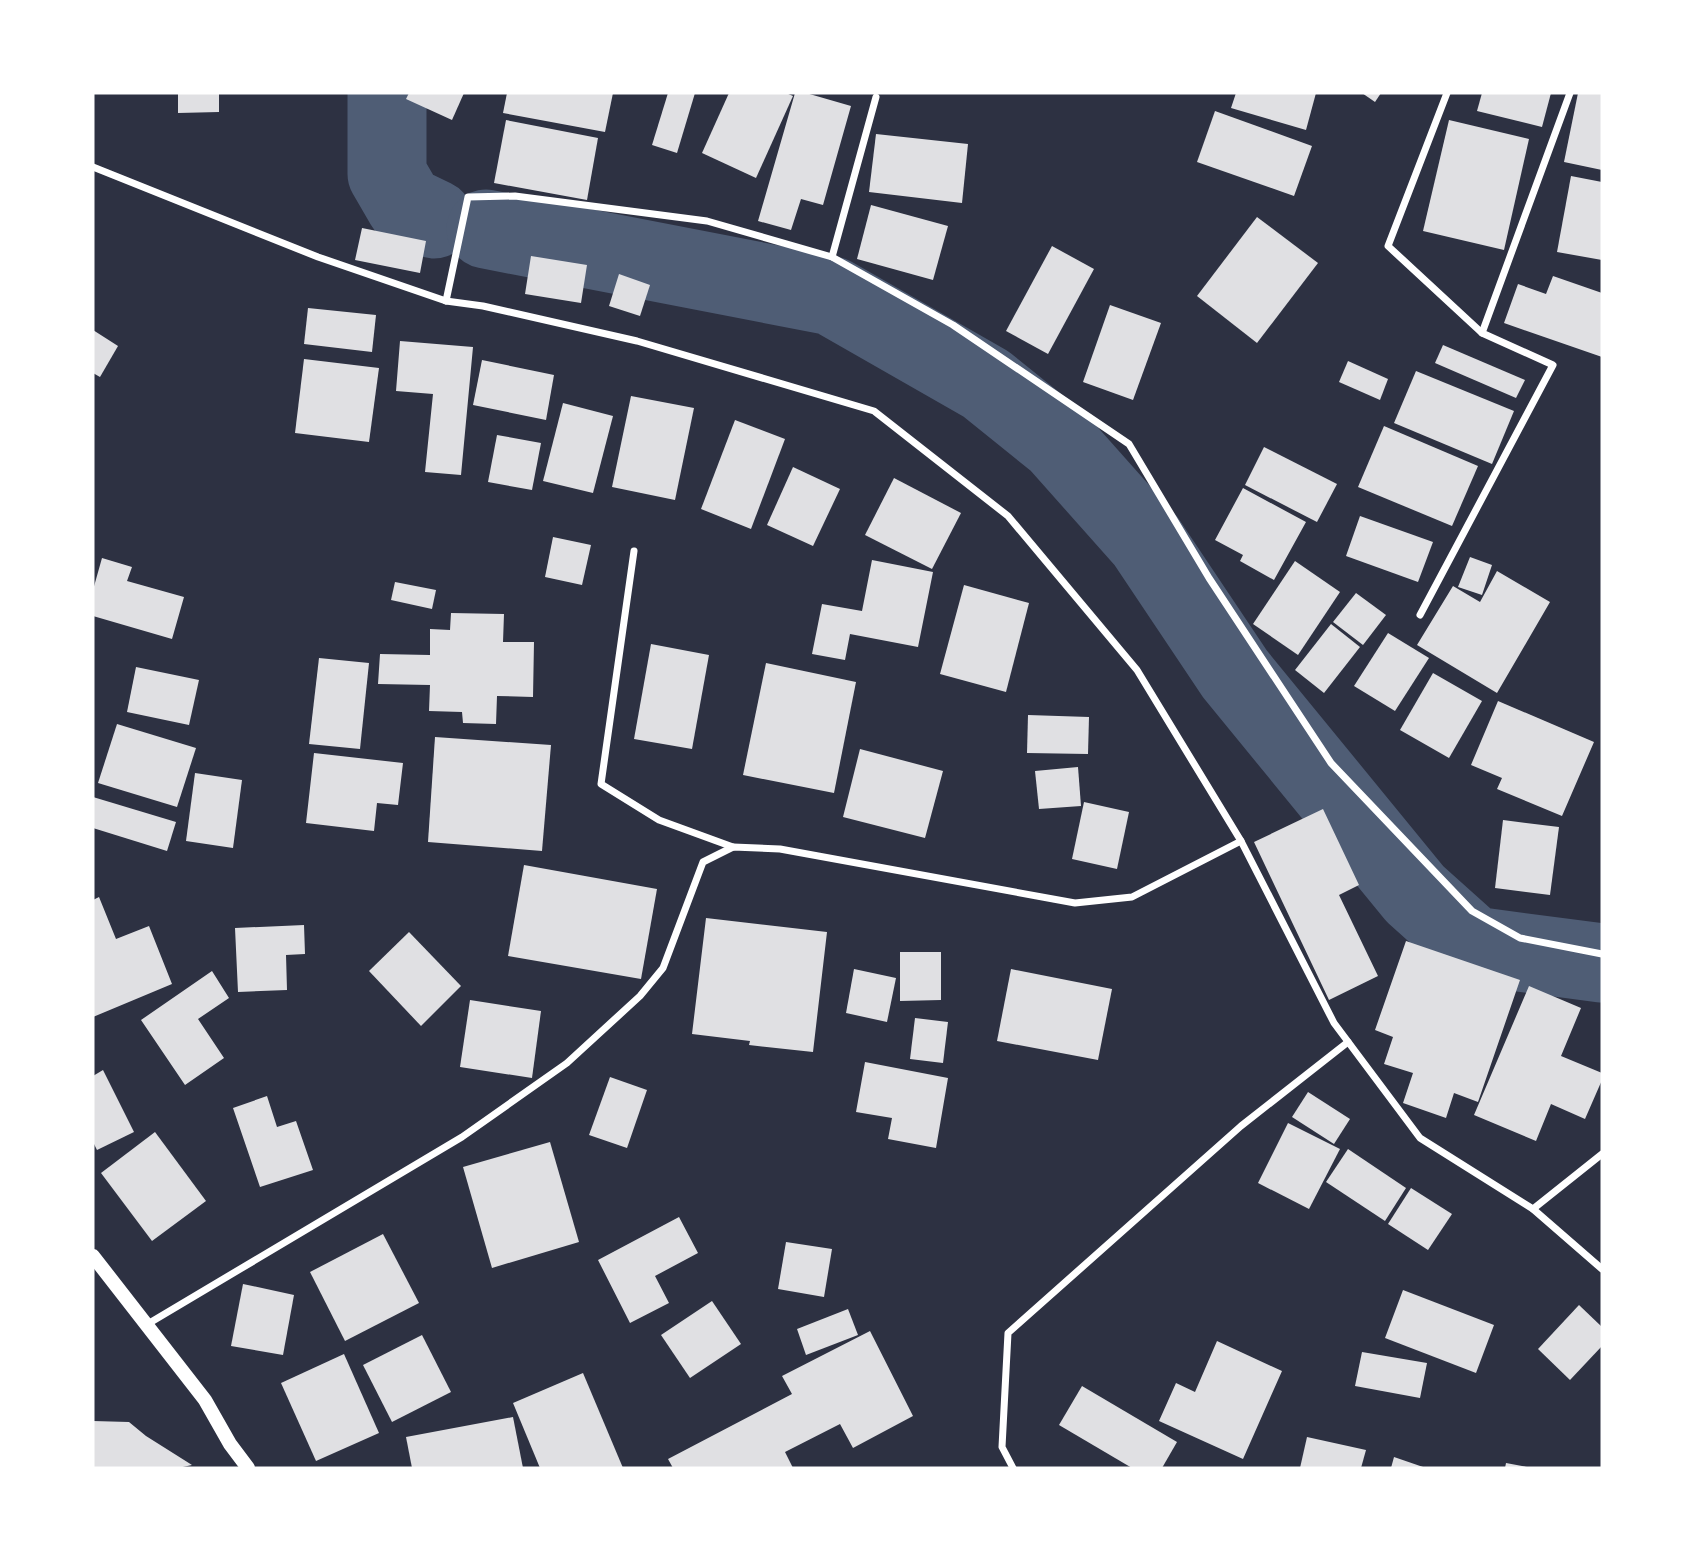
<svg xmlns="http://www.w3.org/2000/svg" width="1695" height="1561" font-family="'Golos Text',sans-serif">
	<style>
		.lines { fill: none; stroke-linecap: round; stroke-linejoin: round }
		.river { stroke: #4f5d75; stroke-width: 79 }
		.building { fill: #e0e0e3 }
		.minor { stroke: #fff; stroke-width: 7 }
		.secondary { stroke: #fff; stroke-width: 14 }
	</style>
	<rect width="100%" height="100%" fill="#2d3142"/>
	<g class="lines">
		<g class="river">
			<polyline points="387,93 387,174 405,205 434,219"/>
			<polyline points="486,229 832,296 986,384 1058,442 1146,541 1235,674 1415,894 1473,946 1602,963"/>
		</g>
	</g>
	<g class="building">
		<polygon points="178,93 219,93 219,112 178,113"/>
		<polygon points="409,93 464,93 452,120 406,99"/>
		<polygon points="507,93 613,93 605,132 503,113"/>
		<polygon points="668,93 695,93 677,153 652,145"/>
		<polygon points="729,93 786,93 793,96 756,178 702,153"/>
		<polygon points="795,93 806,93 851,106 823,205 801,199 791,230 758,221"/>
		<polygon points="1236,93 1316,93 1306,130 1231,108"/>
		<polygon points="1362,93 1381,93 1375,102"/>
		<polygon points="1482,93 1551,93 1542,127 1477,111"/>
		<polygon points="1578,93 1602,93 1602,170 1564,162"/>
		<polygon points="1215,111 1312,146 1294,196 1197,162"/>
		<polygon points="506,120 598,138 587,200 494,183"/>
		<polygon points="1449,120 1529,139 1504,250 1423,231"/>
		<polygon points="876,134 968,144 962,203 869,192"/>
		<polygon points="1571,176 1602,182 1602,260 1557,252"/>
		<polygon points="871,205 948,226 933,280 857,259"/>
		<polygon points="1257,217 1318,263 1257,343 1197,296"/>
		<polygon points="362,228 426,241 420,273 355,260"/>
		<polygon points="1052,246 1094,269 1048,354 1006,331"/>
		<polygon points="531,256 587,265 581,303 525,294"/>
		<polygon points="619,274 650,285 640,316 609,306"/>
		<polygon points="1553,276 1602,293 1602,357 1504,323 1518,284 1546,294"/>
		<polygon points="1110,305 1161,323 1133,400 1083,382"/>
		<polygon points="308,308 376,315 372,352 304,344"/>
		<polygon points="93,330 118,346 100,377 93,373"/>
		<polygon points="400,341 473,347 461,475 425,472 433,394 396,391"/>
		<polygon points="1443,345 1525,380 1516,398 1435,363"/>
		<polygon points="304,359 379,368 369,442 295,433"/>
		<polygon points="482,360 554,375 546,420 473,405"/>
		<polygon points="1348,361 1388,379 1380,400 1339,382"/>
		<polygon points="1416,371 1514,411 1492,464 1394,423"/>
		<polygon points="631,396 694,408 675,500 612,487"/>
		<polygon points="563,403 613,416 593,493 543,481"/>
		<polygon points="735,420 785,439 751,529 701,509"/>
		<polygon points="1384,426 1478,466 1452,526 1358,487"/>
		<polygon points="497,435 541,443 532,490 488,482"/>
		<polygon points="1264,447 1337,484 1317,522 1245,485"/>
		<polygon points="793,467 840,489 813,546 767,525"/>
		<polygon points="894,478 961,513 932,569 865,535"/>
		<polygon points="1243,488 1306,522 1274,580 1240,561 1243,555 1215,540"/>
		<polygon points="1360,516 1433,542 1418,582 1346,556"/>
		<polygon points="553,537 591,545 582,585 545,577"/>
		<polygon points="1470,557 1492,565 1482,595 1458,587"/>
		<polygon points="102,558 132,567 127,581 184,597 172,639 93,616 93,590"/>
		<polygon points="872,560 933,572 918,647 850,634 845,660 812,654 822,604 862,611"/>
		<polygon points="1295,561 1340,592 1298,655 1253,624"/>
		<polygon points="1497,571 1550,602 1497,693 1417,645 1453,586 1480,602"/>
		<polygon points="395,582 436,590 432,609 391,600"/>
		<polygon points="964,585 1029,603 1006,692 940,674"/>
		<polygon points="1356,593 1386,615 1363,645 1333,622"/>
		<polygon points="451,613 504,614 503,642 534,642 533,697 497,696 496,724 463,723 462,712 429,711 430,685 378,684 380,654 430,655 430,629 450,630"/>
		<polygon points="1331,624 1360,647 1324,693 1295,670"/>
		<polygon points="1388,633 1429,658 1395,711 1354,686"/>
		<polygon points="651,644 709,655 692,749 634,739"/>
		<polygon points="319,658 369,663 360,749 309,744"/>
		<polygon points="766,663 856,682 834,793 743,775"/>
		<polygon points="136,667 199,680 189,725 127,712"/>
		<polygon points="1433,673 1482,701 1449,758 1400,730"/>
		<polygon points="1498,701 1594,742 1562,816 1497,789 1502,778 1471,765"/>
		<polygon points="1028,715 1089,717 1088,754 1027,753"/>
		<polygon points="117,724 196,748 177,807 98,783"/>
		<polygon points="435,737 551,745 542,851 428,842"/>
		<polygon points="860,749 943,771 925,838 843,817"/>
		<polygon points="314,753 403,763 398,805 377,803 374,831 306,823"/>
		<polygon points="1078,767 1081,806 1039,809 1035,771"/>
		<polygon points="195,773 242,780 233,848 186,841"/>
		<polygon points="93,797 176,822 167,851 93,828"/>
		<polygon points="1084,802 1129,812 1117,869 1072,859"/>
		<polygon points="1323,809 1359,885 1339,895 1378,976 1329,1000 1254,842"/>
		<polygon points="1503,820 1559,827 1550,895 1495,888"/>
		<polygon points="524,865 657,889 641,979 508,956"/>
		<polygon points="99,897 116,939 149,926 172,984 93,1017 93,900"/>
		<polygon points="706,918 827,932 813,1052 749,1045 750,1041 692,1034"/>
		<polygon points="304,925 305,954 286,955 287,990 238,992 235,928"/>
		<polygon points="409,932 461,986 421,1026 369,971"/>
		<polygon points="1406,941 1520,980 1478,1102 1454,1093 1446,1118 1403,1103 1413,1073 1384,1064 1393,1037 1375,1030"/>
		<polygon points="900,952 941,952 941,1000 900,1001"/>
		<polygon points="854,969 896,978 887,1022 846,1013"/>
		<polygon points="1011,969 1112,989 1098,1060 997,1041"/>
		<polygon points="212,971 229,998 198,1019 224,1058 185,1085 141,1020"/>
		<polygon points="1529,986 1581,1008 1561,1056 1602,1073 1602,1080 1585,1119 1551,1104 1536,1141 1474,1115"/>
		<polygon points="470,1000 541,1011 532,1078 460,1067"/>
		<polygon points="915,1018 948,1022 943,1063 910,1059"/>
		<polygon points="865,1062 948,1078 936,1148 888,1139 892,1118 856,1112"/>
		<polygon points="103,1070 134,1132 97,1150 93,1142 93,1076"/>
		<polygon points="610,1077 647,1090 627,1148 589,1135"/>
		<polygon points="1308,1092 1350,1119 1334,1144 1292,1117"/>
		<polygon points="267,1096 277,1127 296,1121 313,1170 260,1187 233,1108"/>
		<polygon points="1288,1123 1340,1149 1309,1209 1258,1183"/>
		<polygon points="155,1132 206,1201 152,1241 101,1173"/>
		<polygon points="550,1142 579,1242 492,1268 463,1167"/>
		<polygon points="1348,1149 1406,1188 1385,1221 1326,1182"/>
		<polygon points="1411,1188 1452,1214 1428,1250 1388,1224"/>
		<polygon points="679,1217 698,1253 655,1276 669,1303 630,1323 598,1260"/>
		<polygon points="383,1234 419,1303 345,1341 310,1272"/>
		<polygon points="786,1242 832,1249 824,1297 778,1289"/>
		<polygon points="243,1284 294,1295 283,1355 231,1346"/>
		<polygon points="1403,1290 1494,1325 1476,1373 1385,1338"/>
		<polygon points="712,1301 741,1344 690,1378 661,1335"/>
		<polygon points="1579,1305 1602,1327 1602,1346 1570,1380 1538,1349"/>
		<polygon points="848,1309 858,1335 806,1355 797,1329"/>
		<polygon points="870,1331 913,1416 853,1448 840,1424 785,1452 793,1468 673,1468 668,1459 792,1394 782,1376"/>
		<polygon points="422,1335 451,1392 392,1422 363,1365"/>
		<polygon points="1217,1341 1282,1371 1243,1459 1159,1421 1176,1383 1195,1392"/>
		<polygon points="1362,1352 1427,1363 1420,1398 1355,1386"/>
		<polygon points="344,1354 379,1433 316,1461 281,1383"/>
		<polygon points="583,1373 623,1468 540,1468 513,1403"/>
		<polygon points="1082,1386 1177,1442 1162,1468 1132,1468 1059,1425"/>
		<polygon points="513,1417 523,1468 412,1468 406,1437"/>
		<polygon points="93,1421 129,1422 146,1436 192,1465 178,1468 93,1468"/>
		<polygon points="1307,1437 1366,1450 1361,1468 1300,1468"/>
		<polygon points="1394,1457 1426,1468 1391,1468"/>
		<polygon points="1506,1463 1527,1467 1527,1468 1505,1468"/>
	</g>
	<g class="lines">
		<g class="minor">
			<polyline points="1447,93 1388,246 1482,333"/>
			<polyline points="93,167 318,257 446,301 483,306 637,341 874,411 1008,516 1137,670 1241,841 1334,1023 1420,1138 1533,1209 1602,1154"/>
			<polyline points="832,257 876,97"/>
			<polyline points="446,301 468,197 515,196 707,221 832,257 953,325 1129,444 1209,578 1331,763 1472,911 1520,938 1602,954"/>
			<polyline points="634,551 601,784 659,820 733,847"/>
			<polyline points="1420,615 1553,365 1482,333 1570,93"/>
			<polyline points="1533,1209 1602,1269"/>
			<polyline points="146,1325 462,1137 567,1063 640,996 663,968 703,862 733,847 780,849 1075,903 1132,897 1241,841"/>
			<polyline points="1013,1468 1002,1447 1008,1333 1241,1126 1348,1042"/>
		</g>
		<polyline class="secondary" points="93,1256 205,1400 230,1444 248,1468"/>
	</g>
	<rect width="1695" height="1561" fill="none" stroke="#ffffff" stroke-width="189"/>
</svg>
